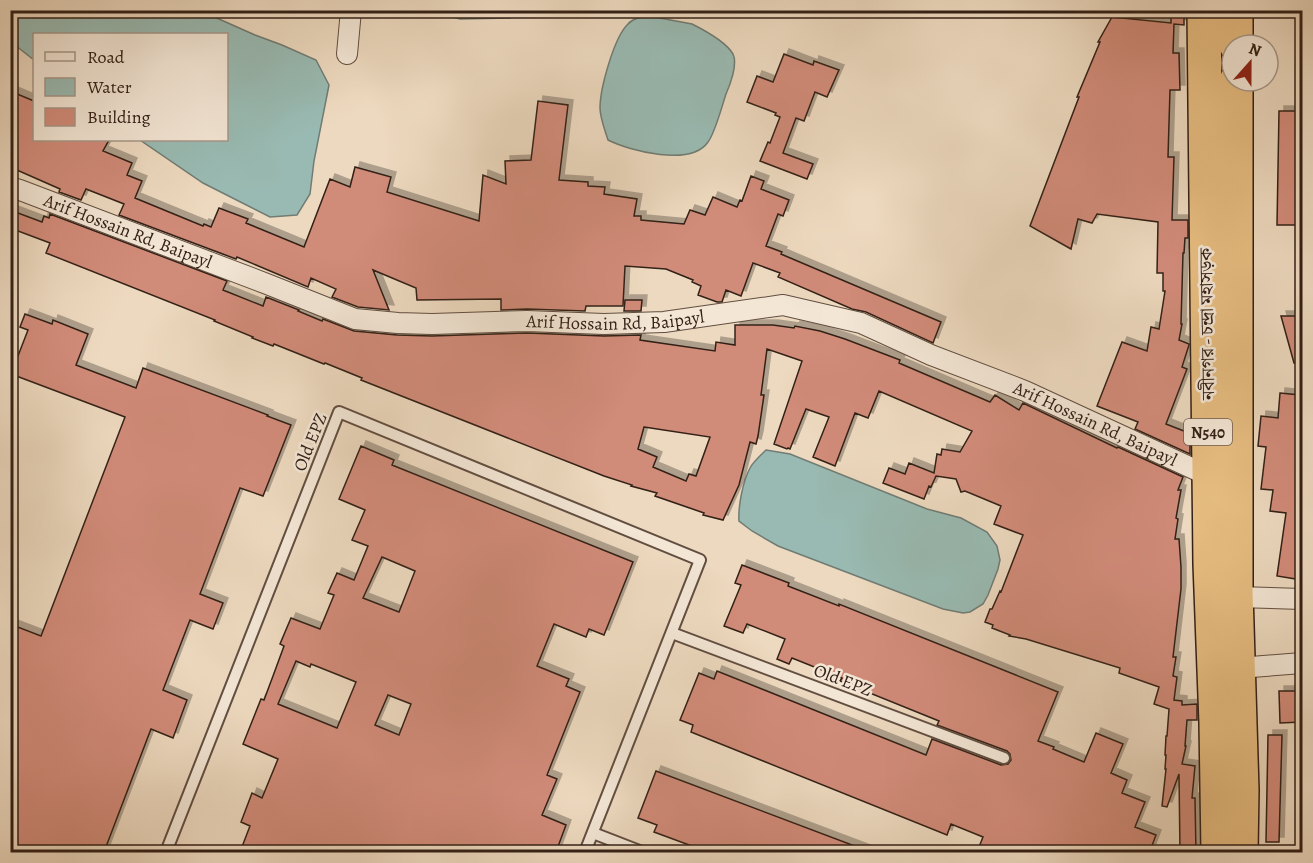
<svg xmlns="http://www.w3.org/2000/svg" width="1313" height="863" font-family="Alegreya,'Noto Serif Bengali',serif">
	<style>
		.water { fill: #99bab2; stroke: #707c74; stroke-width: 1.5 }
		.building { fill: #d18b79; stroke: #332017; stroke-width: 1.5; fill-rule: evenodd; filter: url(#shadow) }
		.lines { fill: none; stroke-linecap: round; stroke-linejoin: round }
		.lane-casing { stroke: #624e41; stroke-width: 14 }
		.street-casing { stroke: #624e41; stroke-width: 22 }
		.highway-casing { stroke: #332017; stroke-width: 36 }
		.lane { stroke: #f3e6d5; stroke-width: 10 }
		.street { stroke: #f3e6d5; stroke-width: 20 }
		.highway { stroke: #e6bc80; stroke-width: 33 }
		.labels { text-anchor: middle; stroke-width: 5; stroke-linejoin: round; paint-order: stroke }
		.shield { fill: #f3e6d5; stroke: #6d5b50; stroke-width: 1.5 }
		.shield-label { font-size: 16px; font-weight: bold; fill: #332017 }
		.street-label { font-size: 18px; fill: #332017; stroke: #f3e6d5 }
	</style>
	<defs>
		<filter id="shadow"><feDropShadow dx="5" dy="-5" stdDeviation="0" flood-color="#0004"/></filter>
	</defs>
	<rect width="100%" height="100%" fill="#edd9bf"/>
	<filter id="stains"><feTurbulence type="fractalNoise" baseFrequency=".00333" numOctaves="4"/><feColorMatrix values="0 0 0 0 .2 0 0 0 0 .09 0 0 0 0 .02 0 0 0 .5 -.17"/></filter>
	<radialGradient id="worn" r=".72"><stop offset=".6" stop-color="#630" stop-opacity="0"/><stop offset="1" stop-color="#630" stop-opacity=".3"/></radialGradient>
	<g class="water">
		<polygon points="10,11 201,11 255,35 282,45 316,60 329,85 314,161 310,194 297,215 270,217 203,183 140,140 226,140 226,34 34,34 34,60 11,42"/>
		<polygon points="441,11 510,11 510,18 460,19 442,14"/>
		<path d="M649,16L692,24C704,30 726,42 733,54C738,64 730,85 726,94C722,106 715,133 708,142C691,167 630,151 608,140C605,130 600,118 600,108C600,89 614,37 628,24C633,18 642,17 649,16Z"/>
		<path d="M766,450L790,454L927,509L961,518L987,532L997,546L1000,560L998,569L988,595L983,604L970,612L963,613L943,609L778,546L752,531L739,521C738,506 743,481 750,468C753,462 761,455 766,450Z"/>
	</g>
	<g class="building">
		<polygon points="1171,10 1184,10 1184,25 1174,24 1173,53 1179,53 1180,90 1170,90 1168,157 1174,157 1172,220 1188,220 1188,238 1185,238 1184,253 1183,253 1181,324 1182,324 1179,340 1189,344 1189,345 1182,367 1187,369 1166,424 1189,433 1186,439 1190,440 1190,454 1135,429 1138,422 1097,406 1122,342 1147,351 1151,327 1159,329 1165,291 1163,291 1163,273 1157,273 1158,222 1097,214 1092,223 1078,219 1071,249 1030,226 1079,97 1077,97 1100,42 1098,42 1112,17 1171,23"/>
		<polygon points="784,54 813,65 814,61 839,70 827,97 815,92 804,121 796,118 783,153 813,164 807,179 760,161 768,142 770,143 780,117 775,115 776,113 747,102 757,76 773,82"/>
		<polygon points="10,91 34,101 34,140 109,140 103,151 132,163 127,175 142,181 135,198 203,226 204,224 211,227 219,208 248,219 246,223 304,247 330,179 350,187 355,167 391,177 387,192 479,221 483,175 506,184 505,161 531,160 538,101 568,105 559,180 588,182 588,186 605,187 604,194 637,199 634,216 641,216 641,220 684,224 690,210 705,215 713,197 737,207 740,200 742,201 751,176 764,181 761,189 789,200 783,216 778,214 766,246 782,252 781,254 941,322 933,343 866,312 852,309 778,277 780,273 753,263 741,296 726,290 722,302 717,302 698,295 701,286 692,282 693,280 666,269 625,266 623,306 586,306 585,311 527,309 501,310 501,299 417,300 416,288 373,270 389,310 358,307 332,297 336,289 311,278 308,287 237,257 236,259 119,215 124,204 86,189 81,200 59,192 60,189 10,167"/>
		<polygon points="1279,111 1302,111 1302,225 1277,225"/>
		<path d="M10,210L42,222L44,216L49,218L50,214L227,281L223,290L263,306L266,297L299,310L298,311L322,321L323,319L354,331L397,335L432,336L527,333L604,336L641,335L640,340L715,351L716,342L735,345V325H773L794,328L795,326L820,331L845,339L900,360L899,363L990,402L995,395L1019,410L1023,403L1117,448L1118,447L1183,477L1178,490H1181L1176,518L1178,519L1175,539H1179L1181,567V589L1173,657H1176L1173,676L1177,677L1174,700L1182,701V705L1197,704V720H1187L1185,746H1186L1182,764L1195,766L1192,798H1195L1196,852H1180L1179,774L1167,807L1162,806L1166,769H1165L1166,755H1165L1166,736H1167L1169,709L1154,704L1159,687L1119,673L1120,668L1026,639L1009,636L1010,635L992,628L993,625L985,622L990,609H992L1000,591L1001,592L1023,535L994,524L1001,506L965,491L961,492L956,479L936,476L931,487L929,486L924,499L883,483L889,468L905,474L909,463L934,473L937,454L941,455L942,449L960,452L972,431L879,391L868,418L855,413L835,466L813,457L829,417L806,409L790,449L788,448L787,449L774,444L802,361L767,349L761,395H764L758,436L756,444L750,442L739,485L723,520L703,515L704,513L655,496L657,493L631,486L632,485L604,476L361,380L362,378L325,363L324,364L274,344L273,346L252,338L253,337L214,321L215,320L46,253L50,243L10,228ZM644,427L710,437L696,476L689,474L686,481L653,467L657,457L638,449Z"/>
		<polygon points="625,300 642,300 641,311 624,311"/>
		<polygon points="25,314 52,324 53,320 88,334 76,365 136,388 143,368 268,415 267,416 291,425 263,496 240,488 200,594 223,603 213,629 190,620 163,690 187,700 173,738 151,729 104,852 10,852 10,624 41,636 125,417 11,374 28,330 20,327"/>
		<polygon points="1281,316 1299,316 1297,363 1294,363"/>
		<polygon points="1280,393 1300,395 1297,420 1302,420 1302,580 1277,576 1286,513 1270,511 1273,490 1261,489 1266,447 1258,446 1261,416 1278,418"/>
		<path d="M361,446L394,460L392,465L633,562L604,635L589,629L586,637L554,624L537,666L569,679L566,686L580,692L547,775L557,779L542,815L566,825L556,852H240L250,826L241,822L252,793L262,798L278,759L243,744L261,699L264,700L273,676L284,646L280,644L291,618L320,629L334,595L328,593L337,573L354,580L368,546L352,540L365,510L339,499ZM382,557L415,571L399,612L363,598ZM296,661L310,667L311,664L356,682L337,728L278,704ZM388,695L411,704L399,735L375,725Z"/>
		<polygon points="742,565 789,583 788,586 839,606 839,604 1058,692 1038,741 1054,747 1053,749 1084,762 1096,733 1123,744 1111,773 1127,780 1122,793 1145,802 1135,827 1156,835 1150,851 1138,846 1135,852 1051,852 1042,849 1040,852 977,852 983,837 951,824 947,835 691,732 693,725 680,720 699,673 714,679 717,671 926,755 932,739 1001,765 1008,764 1011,760 1010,754 1007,751 937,725 939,721 840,681 842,678 792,658 789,664 777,659 785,639 747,624 743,633 724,626 741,585 735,583"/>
		<polygon points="1279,691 1302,691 1302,722 1280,723"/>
		<polygon points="1268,735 1282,735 1279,842 1266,842"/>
		<polygon points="656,771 868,851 868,852 708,852 654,832 657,825 638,818"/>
	</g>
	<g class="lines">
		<g class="lane-casing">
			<g id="lane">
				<polyline points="672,633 1004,758"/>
				<polyline points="593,833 642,852"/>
				<polyline points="166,852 339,412 700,560 585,852"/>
			</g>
		</g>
		<g class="street-casing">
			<g id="street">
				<polyline points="347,54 351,10"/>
				<path id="s1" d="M10,187L20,190L267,284L355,319L398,323L432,324L527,321L604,324L664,322L783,305L861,323L931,355L1025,391L1209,476"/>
				<polyline points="1236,597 1302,599"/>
				<polyline points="1239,668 1302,663"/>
			</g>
		</g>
		<g class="highway-casing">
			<g id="highway">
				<polyline points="1204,10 1210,564 1216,723 1218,852"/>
				<polyline points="1236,45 1236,10"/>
				<polyline points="1236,81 1236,592 1242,790 1241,852"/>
			</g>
		</g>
		<use href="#lane" class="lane"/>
		<use href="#street" class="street"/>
		<use href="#highway" class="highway"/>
	</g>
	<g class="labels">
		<rect class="shield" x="1184" y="419" width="48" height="26" rx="4.5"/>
		<g class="shield-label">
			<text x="1208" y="438">N540</text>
		</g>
		<g class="street-label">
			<text dy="6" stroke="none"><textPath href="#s1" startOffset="126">Arif Hossain Rd, Baipayl</textPath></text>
			<text dy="6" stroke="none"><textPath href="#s1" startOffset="630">Arif Hossain Rd, Baipayl</textPath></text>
			<text transform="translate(1207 324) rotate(-91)" y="6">নবীনগর - চন্দ্রা মহাসড়ক</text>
			<text dy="6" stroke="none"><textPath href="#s1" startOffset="1134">Arif Hossain Rd, Baipayl</textPath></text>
			<text transform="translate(310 442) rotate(-68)" y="6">Old EPZ</text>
			<text transform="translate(843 680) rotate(21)" y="6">Old EPZ</text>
		</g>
	</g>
	<rect width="1313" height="863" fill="none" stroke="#edd9bf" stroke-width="36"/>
	<rect x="12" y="12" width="1289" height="839" fill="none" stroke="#332017" stroke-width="3"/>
	<rect x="18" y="18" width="1277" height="827" fill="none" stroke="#332017" stroke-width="1.5"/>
	<rect x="33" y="33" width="195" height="108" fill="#f3e6d5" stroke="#a69789" stroke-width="1.5"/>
	<rect x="45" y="52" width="30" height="9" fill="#f3e6d5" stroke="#a69789" stroke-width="1.5"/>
	<text x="87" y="63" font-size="18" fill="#332017">Road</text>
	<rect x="45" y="78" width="30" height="18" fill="#99bab2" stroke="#a69789" stroke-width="1.5"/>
	<text x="87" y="93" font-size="18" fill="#332017">Water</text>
	<rect x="45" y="108" width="30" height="18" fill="#d18b79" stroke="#a69789" stroke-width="1.5"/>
	<text x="87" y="123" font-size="18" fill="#332017">Building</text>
	<g transform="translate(1250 63) rotate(21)"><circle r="28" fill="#f3e6d5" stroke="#a69789" stroke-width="1.5"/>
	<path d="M0-4.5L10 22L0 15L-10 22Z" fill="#8f2418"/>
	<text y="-9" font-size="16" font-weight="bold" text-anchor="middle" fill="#332017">N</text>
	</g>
	<rect width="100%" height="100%" filter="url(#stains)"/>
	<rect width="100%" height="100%" fill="url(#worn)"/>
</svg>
